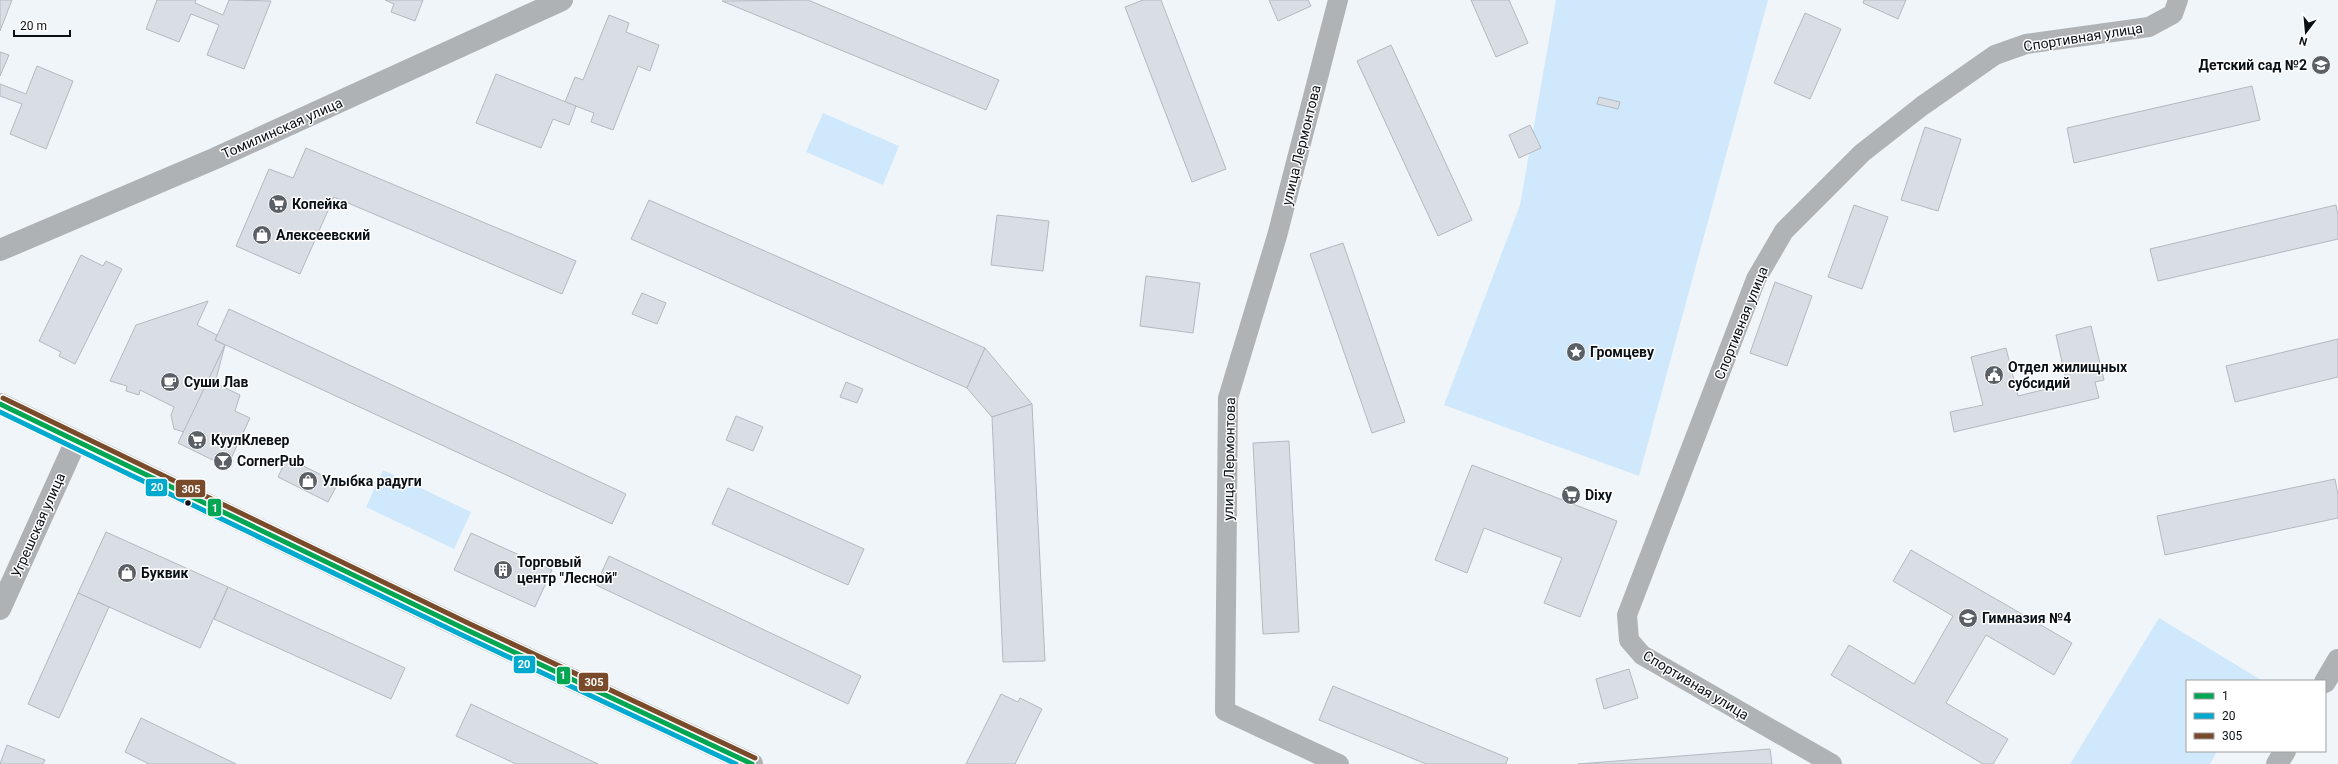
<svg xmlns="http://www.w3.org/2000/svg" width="2338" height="764" font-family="Roboto,sans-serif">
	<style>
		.green { fill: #cfe8fb }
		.building { fill: #d8dee4; stroke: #b3b9bf }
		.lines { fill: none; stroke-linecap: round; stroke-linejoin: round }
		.street { stroke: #afb3b6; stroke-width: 20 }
		.secondary { stroke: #aeb2b5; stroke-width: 22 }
		.bus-1-casing { stroke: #fff; stroke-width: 8 }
		.bus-2-casing { stroke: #fff; stroke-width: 8 }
		.bus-3-casing { stroke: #fff; stroke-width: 8 }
		.bus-1 { stroke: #00a651; stroke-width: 5 }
		.bus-2 { stroke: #00a9ce; stroke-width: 5 }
		.bus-3 { stroke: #7a4b2a; stroke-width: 5 }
		.bus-dot { fill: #091016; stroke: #fff; stroke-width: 1.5 }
		.labels { text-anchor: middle; stroke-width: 3; stroke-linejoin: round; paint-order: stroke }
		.street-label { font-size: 14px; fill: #091016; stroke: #fff }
		.poi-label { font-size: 14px; font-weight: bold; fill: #091016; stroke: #fff; text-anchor: start }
		.line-badge { stroke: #fff; stroke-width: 1.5 }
		.badge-label { font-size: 11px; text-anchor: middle; font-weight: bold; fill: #fff }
	</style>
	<rect width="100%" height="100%" fill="#f0f5fa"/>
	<g class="green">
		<polygon points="1556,0 1768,0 1639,476 1444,405 1520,205"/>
		<polygon points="823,113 899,146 883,185 806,152"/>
		<polygon points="383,470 471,512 454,549 366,507"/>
		<polygon points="2159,618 2261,680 2187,681 2187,751 2217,751 2210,764 2070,764"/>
	</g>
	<g class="building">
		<polygon points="0,0 12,0 0,31"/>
		<polygon points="157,0 196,0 195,3 223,15 229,0 271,1 244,69 207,55 219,25 191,14 179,42 146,29"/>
		<polygon points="385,0 423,0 415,21 391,12 394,4"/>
		<polygon points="808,0 999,80 986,110 722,1"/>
		<polygon points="1143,0 1161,0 1226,169 1192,182 1125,7"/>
		<polygon points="1269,0 1308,0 1311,6 1278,21"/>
		<polygon points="1471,0 1509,0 1528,43 1496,57"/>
		<polygon points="1864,0 1906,0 1898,19 1863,3"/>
		<polygon points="1805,13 1841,29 1810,99 1774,83"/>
		<polygon points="609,15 629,23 626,32 659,45 650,71 638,66 613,130 591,122 594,113 565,102 575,77 583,80"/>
		<polygon points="1391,45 1472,220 1438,236 1357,61"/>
		<polygon points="0,52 9,55 0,76"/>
		<polygon points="37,66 73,81 46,149 10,134 22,104 0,96 0,84 26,94"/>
		<polygon points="496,74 576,106 569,125 553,119 541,148 476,123"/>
		<polygon points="2252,86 2260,120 2074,163 2067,128"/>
		<polygon points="1599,97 1620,102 1618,109 1597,104"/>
		<polygon points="1530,125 1541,148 1519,158 1509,135"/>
		<polygon points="1925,127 1961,139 1938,211 1901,200"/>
		<polygon points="306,148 576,261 562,294 334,197 300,274 236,246 269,169 293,178"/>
		<polygon points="649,200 985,348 967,388 631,239"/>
		<polygon points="1854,205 1888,217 1862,289 1828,277"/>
		<polygon points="2336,205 2338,215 2338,239 2158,281 2150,249"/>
		<polygon points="997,215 1049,221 1043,271 991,265"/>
		<polygon points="1343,243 1405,422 1372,433 1310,254"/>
		<polygon points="81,255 103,266 106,261 122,269 75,364 59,356 61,352 39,341"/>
		<polygon points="1146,276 1200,283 1193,333 1140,326"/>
		<polygon points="1775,282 1812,296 1787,366 1750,353"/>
		<polygon points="642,293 666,303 657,324 632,314"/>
		<polygon points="208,301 197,325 217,335 215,340 225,345 184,432 174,429 171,415 174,407 140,390 139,395 126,391 127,386 110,381 136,325"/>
		<polygon points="229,309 626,494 612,524 215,340"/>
		<polygon points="2091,326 2104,380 2095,382 2099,398 1954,432 1950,412 1983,405 1971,357 2006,348 2018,396 2067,384 2056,335"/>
		<polygon points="2338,339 2338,377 2235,402 2226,366"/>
		<polygon points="225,345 215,383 240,395 235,411 250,418 227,467 178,443"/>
		<polygon points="985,348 1032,404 992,417 967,388"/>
		<polygon points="846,382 863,389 857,403 840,397"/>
		<polygon points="1032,404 1045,661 1003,662 992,417"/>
		<polygon points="736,416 763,427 753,451 726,440"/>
		<polygon points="1289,441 1299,632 1263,634 1253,443"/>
		<polygon points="287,458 338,483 328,502 278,477"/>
		<polygon points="1472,465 1617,521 1580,617 1544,603 1562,558 1484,528 1467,573 1435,560"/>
		<polygon points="2335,479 2338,495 2338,518 2165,555 2157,516"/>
		<polygon points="728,488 864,549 848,585 712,524"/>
		<polygon points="106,532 228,587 200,648 78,593"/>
		<polygon points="471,533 552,570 535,607 454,570"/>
		<polygon points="1911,550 2072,643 2054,675 1986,635 1946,703 2008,739 1993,764 1983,764 1831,675 1849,645 1914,684 1953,616 1893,581"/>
		<polygon points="609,556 861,676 848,704 596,585"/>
		<polygon points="228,587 405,668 391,699 214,619"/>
		<polygon points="78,593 109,607 59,718 28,704"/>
		<polygon points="1629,669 1638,698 1604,709 1596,679"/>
		<polygon points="1333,686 1508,758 1506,764 1426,764 1319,720"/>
		<polygon points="1001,694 1018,702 1020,698 1042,709 1015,764 966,764"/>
		<polygon points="471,704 598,764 516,764 456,736"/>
		<polygon points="141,718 236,764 149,764 125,752"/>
		<polygon points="7,745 45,760 43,764 0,764"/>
		<polygon points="1770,749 1772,764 1578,764"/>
	</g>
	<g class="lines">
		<g class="street">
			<polyline points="1338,0 1277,236 1228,398 1225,711 1339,764"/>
			<polyline points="1832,764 1642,655 1629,640 1627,615 1756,279 1784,231 1862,153 1922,106 1995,55 2026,44 2149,27 2173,14 2178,0"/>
		</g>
		<g class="secondary">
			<polyline points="0,250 216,158 562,0"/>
			<polyline points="0,404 467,630 752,764"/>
			<polyline points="0,609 76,441"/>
			<polyline points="2325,682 2338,660"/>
			<polyline points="2277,764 2285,751"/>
		</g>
		<g class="bus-1-casing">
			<polyline id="bus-1" points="0,404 467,630 752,764"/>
		</g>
		<g class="bus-2-casing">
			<polyline id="bus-2" points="0,412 464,636 736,764"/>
		</g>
		<g class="bus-3-casing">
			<polyline id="bus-3" points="3,398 470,624 755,758"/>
		</g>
		<use href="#bus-1" class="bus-1"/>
		<use href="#bus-2" class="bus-2"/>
		<use href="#bus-3" class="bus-3"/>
	</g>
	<defs>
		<g id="school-disc" transform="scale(1)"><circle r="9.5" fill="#5a6066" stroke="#fff"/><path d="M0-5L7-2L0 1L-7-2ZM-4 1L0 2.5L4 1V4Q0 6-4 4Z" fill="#fff"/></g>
		<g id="supermarket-disc" transform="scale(1)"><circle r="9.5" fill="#5a6066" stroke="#fff"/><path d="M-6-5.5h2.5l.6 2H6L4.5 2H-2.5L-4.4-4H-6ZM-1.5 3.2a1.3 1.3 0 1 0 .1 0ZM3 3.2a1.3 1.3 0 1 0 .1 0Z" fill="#fff"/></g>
		<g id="shop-disc" transform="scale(1)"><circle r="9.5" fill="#5a6066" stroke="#fff"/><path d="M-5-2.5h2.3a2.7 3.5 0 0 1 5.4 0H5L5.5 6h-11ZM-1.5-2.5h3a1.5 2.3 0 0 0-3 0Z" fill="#fff"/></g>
		<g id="sight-disc" transform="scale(1)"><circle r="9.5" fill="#5a6066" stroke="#fff"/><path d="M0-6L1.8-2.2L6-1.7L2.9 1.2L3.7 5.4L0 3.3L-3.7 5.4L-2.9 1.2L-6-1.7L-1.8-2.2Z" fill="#fff"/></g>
		<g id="civic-disc" transform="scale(1)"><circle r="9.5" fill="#5a6066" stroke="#fff"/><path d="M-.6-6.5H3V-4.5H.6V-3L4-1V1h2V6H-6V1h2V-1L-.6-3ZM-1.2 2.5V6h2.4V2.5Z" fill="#fff"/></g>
		<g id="cafe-disc" transform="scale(1)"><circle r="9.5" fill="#5a6066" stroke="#fff"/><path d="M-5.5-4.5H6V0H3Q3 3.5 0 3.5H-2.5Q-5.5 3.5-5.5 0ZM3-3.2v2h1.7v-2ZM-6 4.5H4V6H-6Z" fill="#fff"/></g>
		<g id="bar-disc" transform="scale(1)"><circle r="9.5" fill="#5a6066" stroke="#fff"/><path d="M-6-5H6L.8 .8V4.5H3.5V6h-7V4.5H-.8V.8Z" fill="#fff"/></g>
		<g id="building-disc" transform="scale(1)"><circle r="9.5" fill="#5a6066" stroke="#fff"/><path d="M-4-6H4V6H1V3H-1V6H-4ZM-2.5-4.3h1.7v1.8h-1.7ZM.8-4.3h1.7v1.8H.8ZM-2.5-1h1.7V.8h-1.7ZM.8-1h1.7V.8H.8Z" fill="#fff"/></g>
	</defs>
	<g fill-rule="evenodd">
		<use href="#school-disc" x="2321" y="65"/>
		<use href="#supermarket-disc" x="278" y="204"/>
		<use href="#shop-disc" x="262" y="235"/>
		<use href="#sight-disc" x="1576" y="352"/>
		<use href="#civic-disc" x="1994" y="375"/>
		<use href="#cafe-disc" x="170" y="382"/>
		<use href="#supermarket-disc" x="197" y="440"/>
		<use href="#bar-disc" x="223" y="461"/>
		<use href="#shop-disc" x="308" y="481"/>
		<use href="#supermarket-disc" x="1571" y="495"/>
		<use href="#building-disc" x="503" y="570"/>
		<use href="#shop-disc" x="127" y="573"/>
		<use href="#school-disc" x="1968" y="618"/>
	</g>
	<circle class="bus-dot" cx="188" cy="503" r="3.5"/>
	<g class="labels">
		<g class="street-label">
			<text transform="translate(2083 37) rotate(-9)" y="5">Спортивная улица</text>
			<text transform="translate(282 128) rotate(-24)" y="5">Томилинская улица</text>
			<text transform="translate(1301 145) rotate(-76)" y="5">улица Лермонтова</text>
			<text transform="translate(1741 323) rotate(-68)" y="5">Спортивная улица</text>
			<text transform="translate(1229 459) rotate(-89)" y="5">улица Лермонтова</text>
			<text transform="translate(38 525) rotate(-66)" y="5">Угрешская улица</text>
			<text transform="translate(1696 685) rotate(31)" y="5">Спортивная улица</text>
		</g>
		<g class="poi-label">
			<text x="2307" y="70" text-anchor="end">Детский сад №2</text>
			<text x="292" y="209">Копейка</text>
			<text x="276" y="240">Алексеевский</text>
			<text x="1590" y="357">Громцеву</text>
			<text x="2008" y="372">Отдел жилищных<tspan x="2008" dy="16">субсидий</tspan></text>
			<text x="184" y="387">Суши Лав</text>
			<text x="211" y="445">КуулКлевер</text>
			<text x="237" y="466">CornerPub</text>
			<text x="322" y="486">Улыбка радуги</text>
			<text x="1585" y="500">Dixy</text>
			<text x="517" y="567">Торговый<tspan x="517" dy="16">центр "Лесной"</tspan></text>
			<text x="141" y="578">Буквик</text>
			<text x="1982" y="623">Гимназия №4</text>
		</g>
	</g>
	<g class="line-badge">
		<rect x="145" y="478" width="23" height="19" rx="4" fill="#00a9ce"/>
		<rect x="175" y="479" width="31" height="19" rx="4" fill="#7a4b2a"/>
		<rect x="207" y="498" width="15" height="19" rx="4" fill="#00a651"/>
		<rect x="513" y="655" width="23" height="19" rx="4" fill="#00a9ce"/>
		<rect x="556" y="666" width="15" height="19" rx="4" fill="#00a651"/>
		<rect x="578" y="672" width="31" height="20" rx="4" fill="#7a4b2a"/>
	</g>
	<g class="badge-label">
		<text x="157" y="491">20</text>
		<text x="191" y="493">305</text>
		<text x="215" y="512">1</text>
		<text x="524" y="668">20</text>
		<text x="563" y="679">1</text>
		<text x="594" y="686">305</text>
	</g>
	<rect x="2186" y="680" width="140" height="72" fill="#ffffff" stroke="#9d9fa2"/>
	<rect x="2194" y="693" width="20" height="6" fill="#00a651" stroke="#9d9fa2"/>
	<text x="2222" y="700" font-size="12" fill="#091016">1</text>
	<rect x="2194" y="713" width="20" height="6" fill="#00a9ce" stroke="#9d9fa2"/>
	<text x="2222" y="720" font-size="12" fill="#091016">20</text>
	<rect x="2194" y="733" width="20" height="6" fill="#7a4b2a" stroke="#9d9fa2"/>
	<text x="2222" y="740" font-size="12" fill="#091016">305</text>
	<g transform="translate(2306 32) rotate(196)" stroke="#ffffff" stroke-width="3" paint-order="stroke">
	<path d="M0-3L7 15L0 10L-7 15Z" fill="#091016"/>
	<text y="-6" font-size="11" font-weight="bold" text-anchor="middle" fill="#091016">N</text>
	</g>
	<path d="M14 30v6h56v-6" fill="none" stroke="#091016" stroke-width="2"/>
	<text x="20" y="30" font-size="12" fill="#091016" stroke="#ffffff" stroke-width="3" paint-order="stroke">20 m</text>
</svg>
